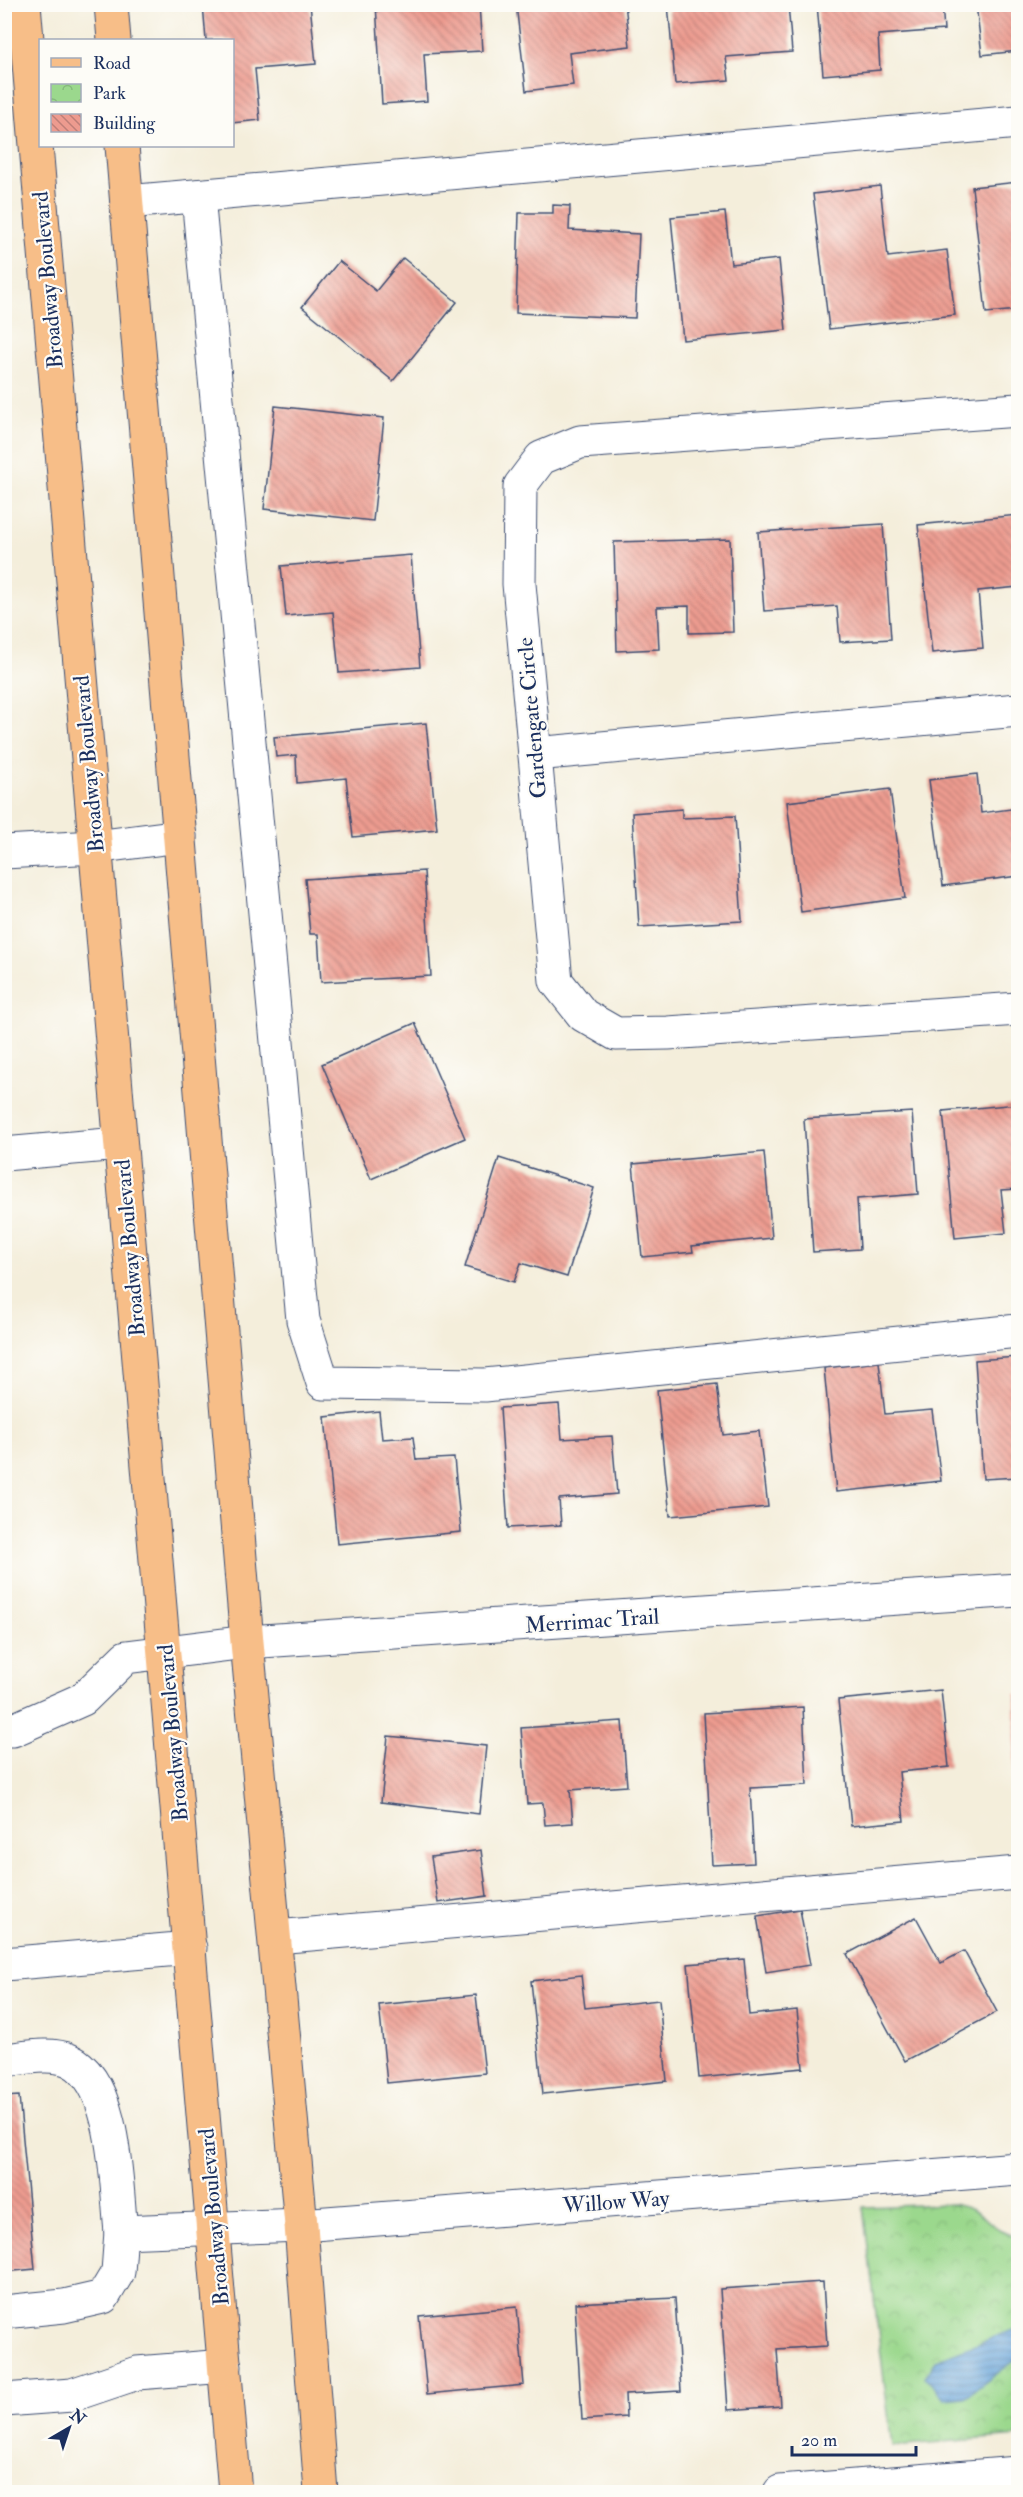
<svg xmlns="http://www.w3.org/2000/svg" width="1023" height="2497" font-family="'IM FELL Double Pica',serif">
	<style>
		.park { fill: url(#park-crowns); stroke: #5b8476; stroke-width: 1.5 }
		.water { fill: url(#water-rules); stroke: #426a9c; stroke-width: 1.5 }
		.building { fill: url(#building-back-hatch) }
		.lines { fill: none; stroke-linecap: round; stroke-linejoin: round }
		.minor-casing { stroke: #3c4c71; stroke-width: 35 }
		.major-casing { stroke: #3c4c71; stroke-width: 35 }
		.minor { stroke: #fff; stroke-width: 33 }
		.major { stroke: #f7be88; stroke-width: 33 }
		.labels { text-anchor: middle; stroke-width: 4.5; stroke-linejoin: round; paint-order: stroke }
		.street-label { font-size: 22px; fill: #1b2f5e; stroke: #fdfcf7 }
	</style>
	<defs>
		<pattern id="park-crowns" width="20" height="18" patternUnits="userSpaceOnUse" patternTransform="scale(1.5)"><rect width="20" height="18" fill="#9bd88d"/><path d="M2 6a3 3 0 1 1 6 0M12 15a3 3 0 1 1 6 0" fill="none" stroke="#85ba7c"/></pattern>
		<pattern id="water-rules" width="6" height="5" patternUnits="userSpaceOnUse" patternTransform="scale(1.5)"><rect width="6" height="5" fill="#68a4d9"/><path d="M0 2.5h6" fill="none" stroke="#5586b3"/></pattern>
		<pattern id="building-back-hatch" width="6" height="6" patternUnits="userSpaceOnUse" patternTransform="scale(1.5)"><rect width="6" height="6" fill="#ed9b8f"/><path d="M-1 5l2 2M0 0l6 6M5-1l2 2" fill="none" stroke="#bf7f78"/></pattern>
	</defs>
	<rect width="100%" height="100%" fill="#fdfcf7"/>
	<filter id="ink" filterUnits="userSpaceOnUse"><feTurbulence type="fractalNoise" baseFrequency=".0167" numOctaves="2"/><feDisplacementMap in="SourceGraphic" scale="12" xChannelSelector="R" yChannelSelector="G"/><feConvolveMatrix kernelMatrix="1 2 1 2 8 2 1 2 1" color-interpolation-filters="sRGB"/></filter>
	<filter id="wash" filterUnits="userSpaceOnUse"><feTurbulence type="fractalNoise" baseFrequency=".008" numOctaves="4" result="noise"/><feDisplacementMap in="SourceGraphic" scale="24" xChannelSelector="R" yChannelSelector="G"/><feGaussianBlur stdDeviation="1.35" result="paint"/><feColorMatrix in="noise" values="0 0 0 0 0 0 0 0 0 0 0 0 0 0 0 0 0 1.4 0 .05"/><feComposite in="paint" operator="in"/></filter>
	<g filter="url(#wash)">
		<rect width="100%" height="100%" fill="#f4eedb"/>
		<path class="park" d="M953,2204C959,2206 967,2207 972,2210C990,2220 996,2232 1018,2236V2436L892,2446L863,2207Z"/>
		<polygon class="water" points="1018,2328 1018,2358 965,2397 945,2399 925,2377 936,2360"/>
		<g id="blocks">
			<g class="building">
				<polygon points="203,4 310,4 316,64 255,69 260,120 232,123 232,40 206,40"/>
				<polygon points="376,4 479,4 482,51 424,54 427,101 382,104"/>
				<polygon points="516,4 625,4 630,46 569,53 573,85 526,91"/>
				<polygon points="668,4 788,4 792,52 726,57 729,80 675,84"/>
				<polygon points="817,4 942,4 944,30 878,35 880,70 823,75"/>
				<polygon points="976,4 1018,4 1018,51 982,55"/>
				<polygon points="1018,182 1018,310 986,313 972,187"/>
				<polygon points="880,186 888,257 947,250 955,315 829,329 813,194"/>
				<polygon points="553,205 570,206 569,230 639,234 635,318 516,313 519,213 553,213"/>
				<polygon points="725,212 731,264 779,259 786,330 683,340 671,217"/>
				<polygon points="403,258 457,302 393,381 302,307 339,261 376,291"/>
				<polygon points="275,406 384,418 373,521 264,509"/>
				<polygon points="1018,515 1018,587 978,591 983,648 932,653 918,525"/>
				<polygon points="883,524 891,639 840,642 837,606 764,611 758,532"/>
				<polygon points="730,539 733,632 689,633 689,606 657,607 659,649 617,651 614,542"/>
				<polygon points="411,555 420,667 339,673 333,612 286,616 281,566"/>
				<polygon points="426,723 437,829 353,837 346,778 297,783 296,755 276,757 274,737"/>
				<polygon points="977,774 981,813 1018,808 1018,876 943,886 929,780"/>
				<polygon points="890,789 905,898 801,912 787,802"/>
				<polygon points="682,809 682,818 735,816 742,921 639,927 632,813"/>
				<polygon points="424,871 431,976 321,982 318,934 310,934 305,879"/>
				<polygon points="415,1023 465,1138 371,1179 322,1064"/>
				<polygon points="1018,1104 1018,1189 1001,1190 1006,1233 955,1238 943,1111"/>
				<polygon points="912,1112 918,1194 857,1199 860,1249 813,1252 804,1119"/>
				<polygon points="764,1152 772,1238 692,1246 693,1252 642,1257 633,1164"/>
				<polygon points="499,1158 594,1188 567,1277 521,1263 514,1282 465,1267"/>
				<polygon points="1018,1357 1018,1477 983,1479 975,1360"/>
				<polygon points="879,1362 885,1414 932,1410 941,1481 836,1492 824,1368"/>
				<polygon points="717,1384 723,1435 759,1431 768,1507 670,1516 657,1390"/>
				<polygon points="559,1404 562,1439 612,1436 617,1494 559,1499 561,1525 508,1528 500,1408"/>
				<polygon points="379,1411 382,1439 413,1437 416,1460 454,1458 461,1532 337,1544 325,1417"/>
				<polygon points="941,1690 949,1767 899,1772 904,1821 851,1826 838,1700"/>
				<polygon points="1015,1694 1018,1694 1018,1806 1014,1806"/>
				<polygon points="803,1707 807,1785 750,1788 754,1863 712,1865 704,1713"/>
				<polygon points="622,1721 627,1786 570,1790 573,1823 545,1825 543,1803 527,1804 521,1728"/>
				<polygon points="388,1736 486,1746 479,1814 381,1802"/>
				<polygon points="481,1850 487,1896 438,1903 431,1857"/>
				<polygon points="800,1909 810,1965 766,1972 757,1916"/>
				<polygon points="916,1917 941,1963 964,1951 997,2012 905,2061 847,1954"/>
				<polygon points="744,1959 749,2015 797,2010 803,2068 699,2078 688,1964"/>
				<polygon points="581,1975 585,2008 659,2000 667,2081 543,2094 531,1981"/>
				<polygon points="476,1995 485,2073 387,2083 379,2005"/>
				<polygon points="19,2096 35,2269 4,2272 4,2097"/>
				<polygon points="823,2282 827,2346 777,2349 781,2406 728,2410 720,2289"/>
				<polygon points="675,2298 681,2391 625,2394 626,2417 582,2420 575,2303"/>
				<polygon points="517,2307 524,2385 427,2394 419,2316"/>
			</g>
		</g>
	</g>
	<g filter="url(#ink)">
		<use href="#blocks" fill-opacity="0" stroke="#3c4c71" stroke-width="1.5"/>
		<g class="lines">
			<g class="minor-casing">
				<g id="minor">
					<polyline points="198,196 303,1320 323,1383 485,1385 1018,1331"/>
					<polyline points="127,202 1018,122"/>
					<polyline points="1018,410 580,442 541,458 520,486 519,584 556,981 583,1015 616,1034 668,1033 1018,1009"/>
					<polyline points="535,754 1018,710"/>
					<polyline points="4,852 95,847 180,836"/>
					<polyline points="4,1154 119,1144"/>
					<polyline points="4,1730 13,1730 83,1699 126,1657 247,1642 1018,1590"/>
					<polyline points="276,1937 1018,1873"/>
					<polyline points="4,1964 190,1948"/>
					<path d="M4,2060C24,2058 51,2052 69,2060C117,2082 116,2187 121,2232L301,2225L1018,2169"/>
					<polyline points="4,2312 64,2306 103,2297 118,2272 121,2232"/>
					<polyline points="4,2400 72,2395 137,2373 225,2366"/>
					<polyline points="780,2492 1018,2473"/>
				</g>
			</g>
			<g class="major-casing">
				<g id="major">
					<polyline points="24,4 235,2492"/>
					<polyline points="111,4 114,40"/>
					<polyline points="122,146 247,1642 301,2225 321,2492"/>
				</g>
			</g>
			<use href="#minor" class="minor"/>
			<use href="#major" class="major"/>
		</g>
	</g>
	<g class="labels">
		<g class="street-label">
			<text transform="translate(47 280) rotate(-95)" y="8">Broadway Boulevard</text>
			<text transform="translate(531 718) rotate(-95)" y="8">Gardengate Circle</text>
			<text transform="translate(88 764) rotate(-95)" y="8">Broadway Boulevard</text>
			<text transform="translate(129 1248) rotate(-95)" y="8">Broadway Boulevard</text>
			<text transform="translate(592 1620) rotate(-4)" y="8">Merrimac Trail</text>
			<text transform="translate(172 1733) rotate(-95)" y="8">Broadway Boulevard</text>
			<text transform="translate(616 2201) rotate(-4)" y="8">Willow Way</text>
			<text transform="translate(213 2217) rotate(-95)" y="8">Broadway Boulevard</text>
		</g>
	</g>
	<rect width="1023" height="2497" fill="none" stroke="#fdfcf7" stroke-width="24"/>
	<rect x="39" y="39" width="195" height="108" fill="#fdfcf7" stroke="#a3aaba" stroke-width="1.5"/>
	<rect x="51" y="58" width="30" height="9" fill="#f7be88" stroke="#a3aaba" stroke-width="1.5"/>
	<text x="93" y="69" font-size="18" fill="#1b2f5e">Road</text>
	<rect x="51" y="84" width="30" height="18" fill="url(#park-crowns)" stroke="#a3aaba" stroke-width="1.5"/>
	<text x="93" y="99" font-size="18" fill="#1b2f5e">Park</text>
	<rect x="51" y="114" width="30" height="18" fill="url(#building-back-hatch)" stroke="#a3aaba" stroke-width="1.5"/>
	<text x="93" y="129" font-size="18" fill="#1b2f5e">Building</text>
	<g transform="translate(69 2428) rotate(39)" stroke="#fdfcf7" stroke-width="4.5" paint-order="stroke">
	<path d="M0-4.5L10 22L0 15L-10 22Z" fill="#1b2f5e"/>
	<text y="-9" font-size="16" font-weight="bold" text-anchor="middle" fill="#1b2f5e">N</text>
	</g>
	<path d="M792 2446v9h124v-9" fill="none" stroke="#1b2f5e" stroke-width="3"/>
	<text x="801" y="2446" font-size="18" fill="#1b2f5e" stroke="#fdfcf7" stroke-width="4.5" paint-order="stroke">20 m</text>
</svg>
